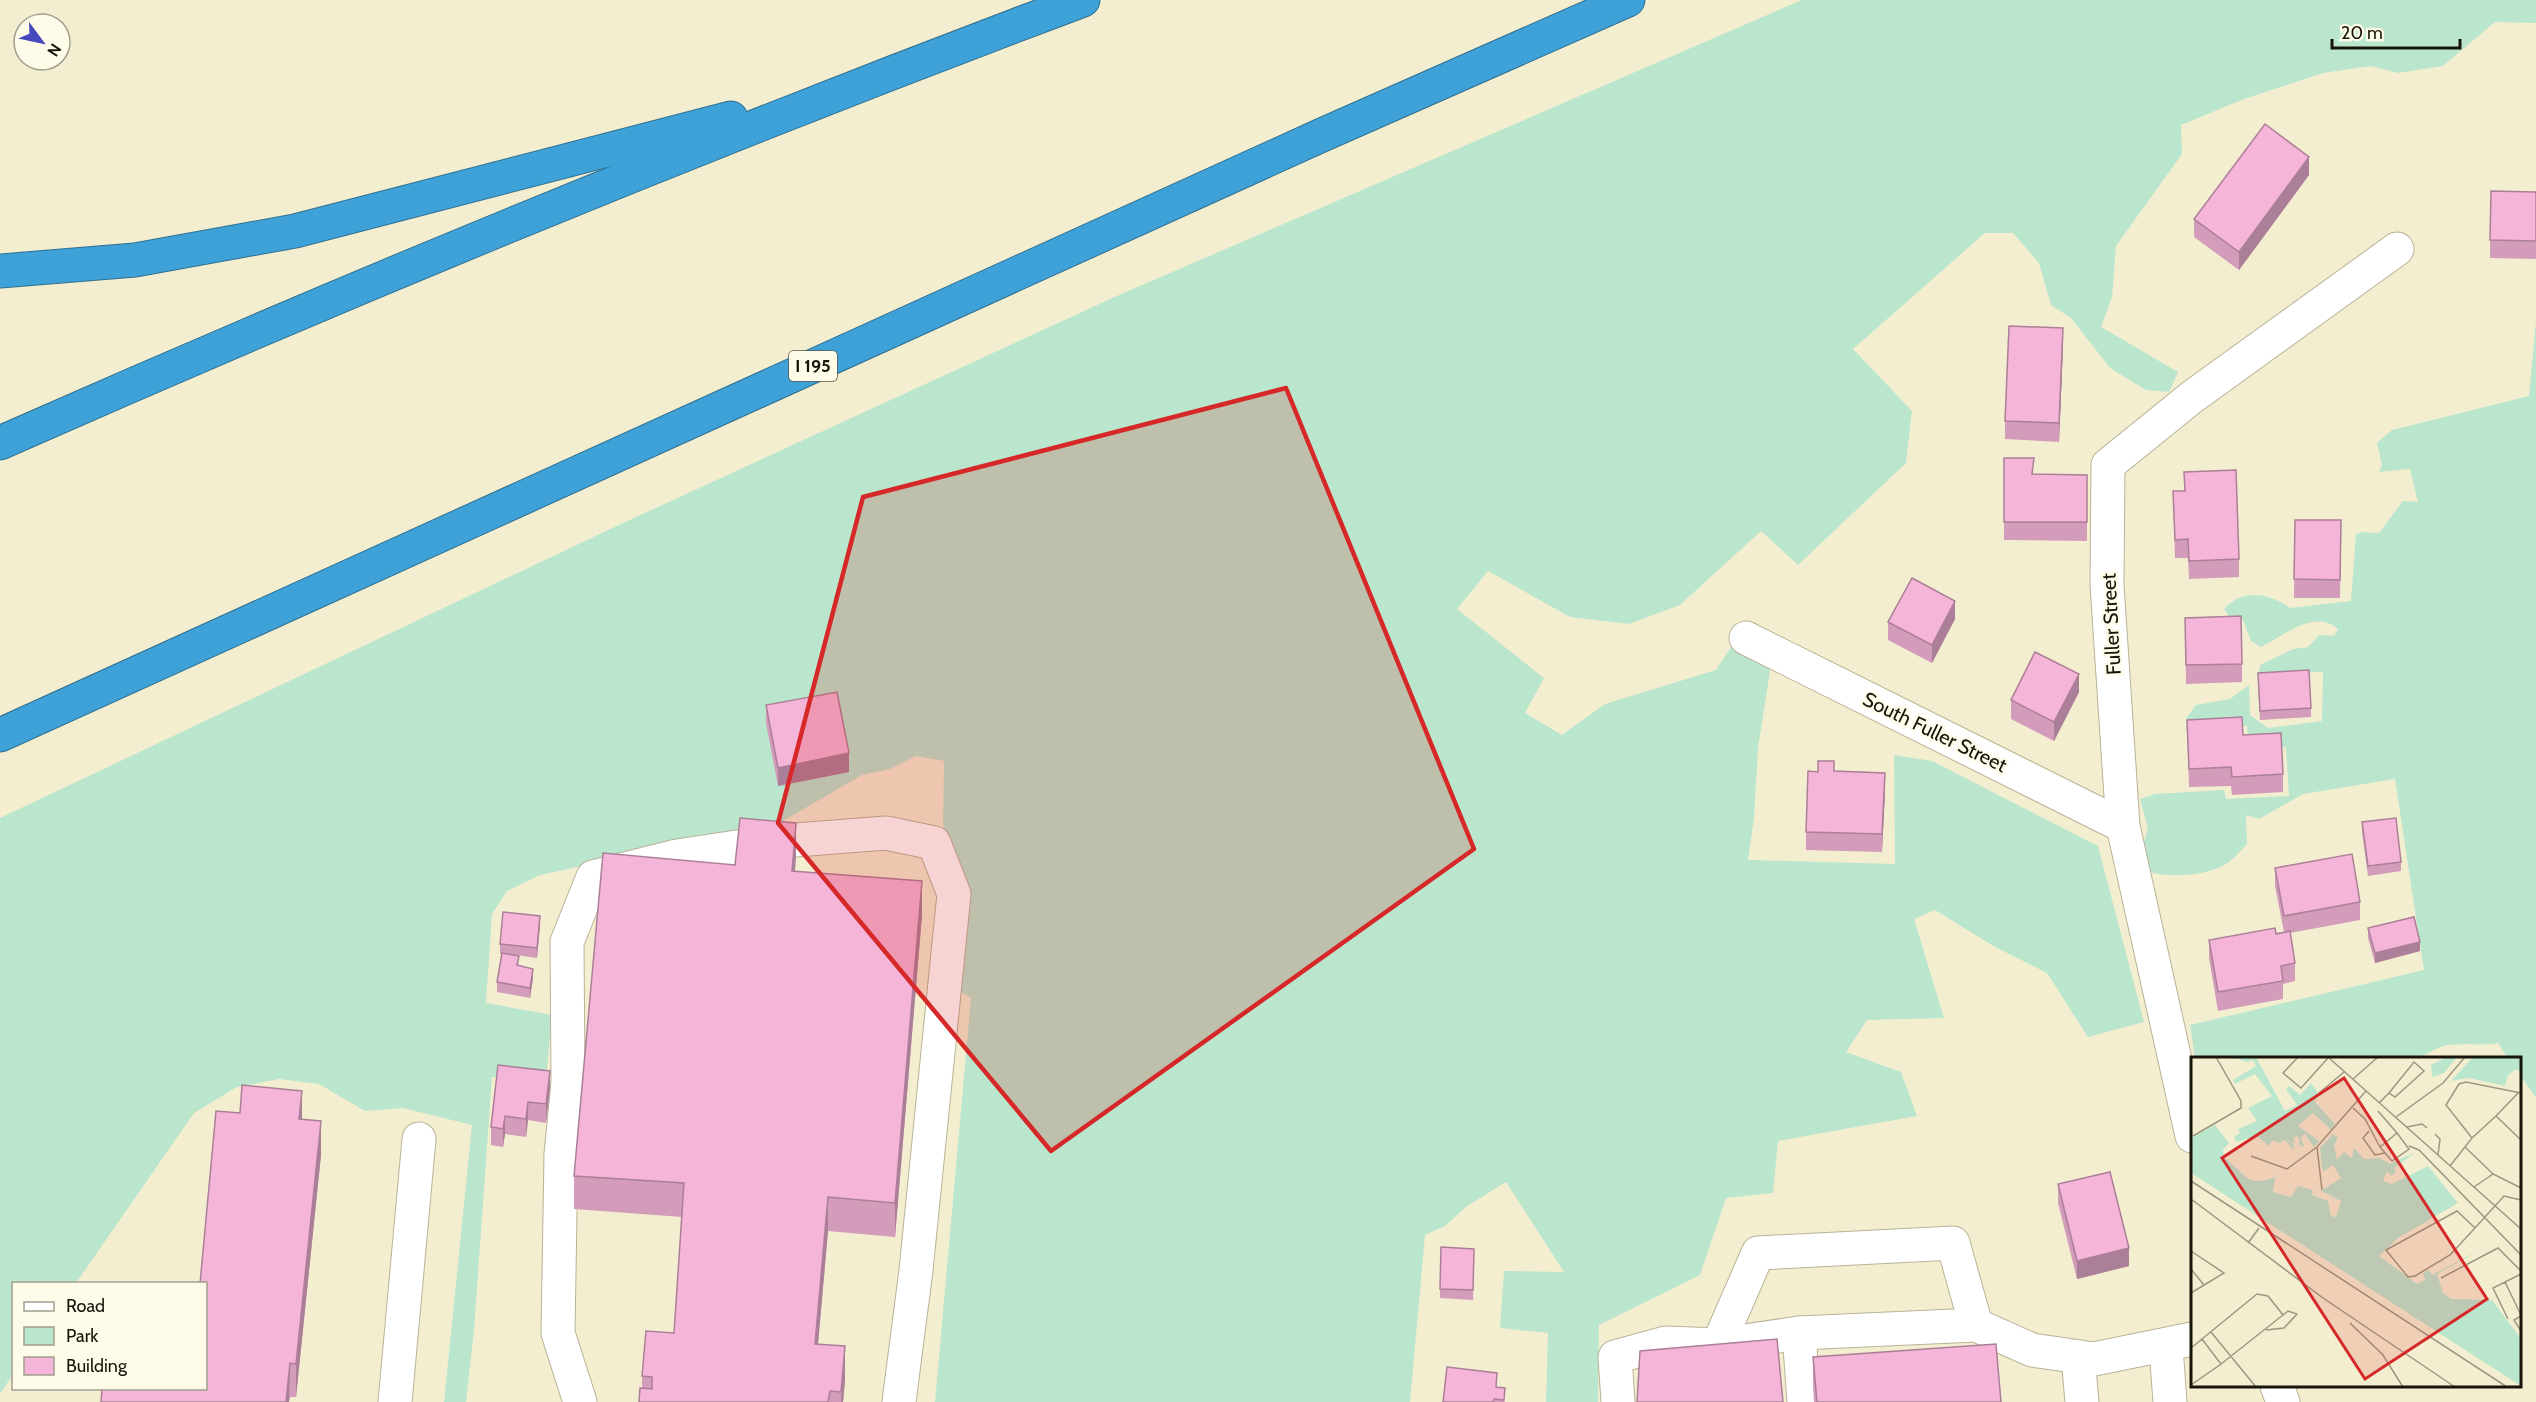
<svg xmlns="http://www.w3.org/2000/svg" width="2536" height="1402" font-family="Cabin,sans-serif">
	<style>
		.green { fill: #bae6cd }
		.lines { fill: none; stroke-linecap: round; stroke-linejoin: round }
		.minor-casing { stroke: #b9b397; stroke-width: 35 }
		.highway-casing { stroke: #307090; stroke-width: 35 }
		.minor { stroke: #fff; stroke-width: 33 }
		.highway { stroke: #3ea2d8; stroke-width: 33 }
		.wall { fill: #d29cba }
		.shaded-wall { fill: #ab7f97 }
		.building { fill: #f4b5d8; stroke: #ab7f97; stroke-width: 1.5 }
		.marked { fill: #d62828; fill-opacity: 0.2; stroke: #d62828; stroke-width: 4.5; stroke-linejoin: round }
		.labels { text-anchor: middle; stroke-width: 5; stroke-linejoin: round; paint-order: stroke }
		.shield { fill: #fffbe9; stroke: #5d594d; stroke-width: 1.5 }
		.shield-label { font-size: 18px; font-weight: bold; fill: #17140a }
		.street-label { font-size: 20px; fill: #17140a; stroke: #fffbe9 }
		.inset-road { fill: none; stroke: #9c9781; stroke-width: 1.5 }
		.view { fill: #d62828; fill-opacity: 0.15; stroke: #d62828; stroke-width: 3 }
		.inset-edge { fill: none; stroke: #17140a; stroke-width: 3 }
	</style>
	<rect width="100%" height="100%" fill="#f4eed1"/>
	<g class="green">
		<polygon points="1802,0 2536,0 2536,23 2495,22 2443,66 2398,73 2371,66 2323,73 2244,99 2181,125 2182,154 2116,246 2112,297 2101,327 2178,372 2169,392 2146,390 2110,368 2071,318 2051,305 2039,263 2013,233 1985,233 1853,349 1912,411 1906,463 1798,565 1761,531 1680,605 1629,624 1570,617 1488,571 1457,609 1544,678 1525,713 1562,735 1605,704 1716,670 1748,621 1775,639 1758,748 1754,818 1748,860 1895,864 1894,755 1932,761 2098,846 2144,1022 2088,1037 2047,973 1995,947 1935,910 1914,919 1944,1018 1867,1020 1846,1052 1901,1072 1917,1116 1778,1141 1773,1193 1726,1198 1700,1275 1599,1325 1598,1402 1546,1402 1548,1333 1500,1328 1504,1271 1564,1272 1506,1182 1467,1206 1445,1226 1425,1235 1410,1402 935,1402 971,998 956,989 943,830 944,761 916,756 890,769 862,775 776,825 540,875 507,891 492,914 486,1003 552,1015 546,1079 492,1077 474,1330 466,1402 444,1402 472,1125 403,1108 365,1111 319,1084 279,1079 237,1087 194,1113 76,1283 14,1284 13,1374 0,1394 0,818 623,523 1119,295"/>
		<path d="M2536,321V1098L2520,1075V1058H2508L2498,1043C2481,1046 2465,1043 2448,1045C2435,1047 2426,1057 2412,1058H2195L2190,1025L2424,970L2395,779L2303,794L2259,819L2246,815L2247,844C2240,851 2234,859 2226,864C2207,876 2170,878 2150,872L2143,844L2148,829L2140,799L2155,794L2224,790L2226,799L2289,796L2286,747L2249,750L2247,726L2186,731L2187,717L2196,705L2230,699L2249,685L2250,715L2268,728L2322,721L2323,672L2266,674L2259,673L2260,665L2293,649L2308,647L2319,635L2334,636L2338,629C2314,608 2284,636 2261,647L2251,641L2243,620L2229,616L2224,609C2243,588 2269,593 2290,608L2351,601L2356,534L2363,532L2379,533L2403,501L2418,502L2410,469L2379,472L2382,465L2377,443L2392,430L2529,396Z"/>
	</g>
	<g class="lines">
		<g class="minor-casing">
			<g id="minor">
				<polyline points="1746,638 2123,826"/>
				<polyline points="2192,1136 2123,826 2107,585 2108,465 2192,397 2397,249"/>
				<polyline points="1799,1333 1976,1325 2032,1350 2094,1359 2192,1339"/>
				<polyline points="1718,1345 1758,1253 1953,1243 1976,1325"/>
				<polyline points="2166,1347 2170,1402"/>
				<polyline points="2078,1357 2082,1402"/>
				<polyline points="2277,1386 2283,1402"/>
				<polyline points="395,1402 419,1139"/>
				<polyline points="580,1402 558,1333 561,1154 568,1082 567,942 593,877 677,856 770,842 886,833 934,843 954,894 916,1270 899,1402"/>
				<polyline points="1618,1402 1615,1357 1666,1343 1718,1345 1799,1333 1804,1402"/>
			</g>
		</g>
		<g class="highway-casing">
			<g id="highway">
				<polyline points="0,271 135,260 295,231 731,118"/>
				<path d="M0,443C357,285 718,137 1083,0"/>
				<polyline points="0,735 1322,135 1628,0"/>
			</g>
		</g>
		<use href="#minor" class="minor"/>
		<use href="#highway" class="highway"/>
	</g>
	<g class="wall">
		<polygon points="2309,175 2239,270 2194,237 2194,219"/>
		<polygon points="2536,192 2536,259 2490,258 2490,240"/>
		<polygon points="2063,346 2059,442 2005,439 2005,421"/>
		<polygon points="2004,458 2034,474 2087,475 2087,541 2004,540"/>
		<polygon points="2184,472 2239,559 2239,577 2189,579 2188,558 2175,558 2173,491 2185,491"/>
		<polygon points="2295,520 2341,520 2340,598 2294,598"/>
		<polygon points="2185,618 2242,664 2242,682 2186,684"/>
		<polygon points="1955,619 1932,663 1888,640 1888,622"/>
		<polygon points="2258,682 2311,708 2311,717 2260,720"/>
		<polygon points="2079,692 2054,741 2011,719 2011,700"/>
		<polygon points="766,705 849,772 778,786 766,723"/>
		<polygon points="2187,720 2243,735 2283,774 2283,792 2232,795 2231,786 2189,787"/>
		<polygon points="1834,771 1885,791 1882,852 1806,850 1806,832 1818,772"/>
		<polygon points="2362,822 2401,862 2401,871 2368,876 2362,832"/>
		<polygon points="796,856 795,871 922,915 895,1237 828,1231 818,1344 845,1380 843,1402 639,1402 642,1388 642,1376 674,1333 682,1217 574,1209 574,1176 735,865"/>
		<polygon points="2275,868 2360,902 2360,920 2290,933 2295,963 2295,981 2283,984 2283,999 2218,1011 2209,958 2209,940 2284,932 2275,886"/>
		<polygon points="540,925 537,958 516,955 519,966 533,978 530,998 497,992 497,982 502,954 500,954 500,944"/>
		<polygon points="2368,928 2420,951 2375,963 2368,938"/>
		<polygon points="498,1065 550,1089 546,1123 528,1120 526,1137 505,1134 503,1147 491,1145 491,1127"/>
		<polygon points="302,1119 321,1155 296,1397 290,1397 289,1402 101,1402 206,1389"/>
		<polygon points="2058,1184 2129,1266 2077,1279 2058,1203"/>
		<polygon points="1474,1258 1473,1300 1440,1298 1440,1289"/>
		<polygon points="1813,1357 2001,1402 1814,1402 1813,1384"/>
		<polygon points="1497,1387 1505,1402 1443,1402"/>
	</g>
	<g class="shaded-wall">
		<polygon points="2309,157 2309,175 2239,270 2239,252"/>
		<polygon points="2063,328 2063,346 2059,442 2059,423"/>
		<polygon points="1955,601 1955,619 1932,663 1932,645"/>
		<polygon points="2079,674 2079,692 2054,741 2054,722"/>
		<polygon points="849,753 849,772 778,786 778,768"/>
		<polygon points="1885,773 1885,791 1882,852 1882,834"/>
		<polygon points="796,823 796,856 792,904 792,871"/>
		<polygon points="922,881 922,915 895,1237 895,1203"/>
		<polygon points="540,916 540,925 537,958 537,948"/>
		<polygon points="2420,942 2420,951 2375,963 2375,953"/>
		<polygon points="533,969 533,978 530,998 530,988"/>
		<polygon points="550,1071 550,1089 546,1123 546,1104"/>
		<polygon points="302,1091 302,1125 299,1119"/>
		<polygon points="528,1102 528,1120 526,1137 526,1119"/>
		<polygon points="505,1116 505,1134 503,1147 503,1129"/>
		<polygon points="321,1121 321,1155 296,1397 296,1364"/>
		<polygon points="828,1197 828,1231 815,1378 815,1344"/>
		<polygon points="2129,1248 2129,1266 2077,1279 2077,1261"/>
		<polygon points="845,1346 845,1380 843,1402 841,1402"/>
		<polygon points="290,1363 289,1402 286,1402"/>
	</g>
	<g class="building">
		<polygon points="2265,124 2309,157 2239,252 2194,219"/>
		<polygon points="2491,191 2536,192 2536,241 2490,240"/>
		<polygon points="2009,326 2063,328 2059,423 2005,421"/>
		<polygon points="2004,458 2034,458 2032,474 2087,475 2087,522 2004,522"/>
		<polygon points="2236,470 2239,559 2189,561 2188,539 2175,540 2173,491 2185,491 2184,472"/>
		<polygon points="2295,520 2341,520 2340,580 2294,579"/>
		<polygon points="1912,578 1955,601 1932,645 1888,622"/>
		<polygon points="2241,616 2242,664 2186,665 2185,618"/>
		<polygon points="2035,652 2079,674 2054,722 2011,700"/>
		<polygon points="2309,670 2311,708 2260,711 2258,673"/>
		<polygon points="837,692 849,753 778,768 766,705"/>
		<polygon points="2242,717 2243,735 2281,733 2283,774 2232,777 2231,767 2189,769 2187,720"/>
		<polygon points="1818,761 1834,761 1834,771 1885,773 1882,834 1806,832 1808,771 1818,772"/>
		<polygon points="740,818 796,823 792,871 922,881 895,1203 828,1197 815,1344 845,1346 841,1392 830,1391 828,1402 639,1402 640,1388 652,1389 652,1377 642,1376 646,1331 674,1333 684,1183 574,1176 603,853 735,865"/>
		<polygon points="2396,818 2401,862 2368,866 2362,822"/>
		<polygon points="2352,854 2360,902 2284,916 2275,868"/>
		<polygon points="503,912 540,916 537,948 500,944"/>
		<polygon points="2414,917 2420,942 2375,953 2368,928"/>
		<polygon points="2275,928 2276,934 2290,931 2295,963 2281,966 2283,981 2218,992 2209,940"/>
		<polygon points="502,953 519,956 517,965 533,969 530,988 497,982"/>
		<polygon points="498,1065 550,1071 546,1104 528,1102 526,1119 505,1116 503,1129 491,1127"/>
		<polygon points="242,1085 302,1091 299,1119 321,1121 296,1364 290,1363 286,1402 101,1402 102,1389 206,1389 206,1284 200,1284 216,1111 240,1113"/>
		<polygon points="2110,1172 2129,1248 2077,1261 2058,1184"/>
		<polygon points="1441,1247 1474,1249 1473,1290 1440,1289"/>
		<polygon points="1777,1339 1783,1402 1637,1402 1640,1351"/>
		<polygon points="1996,1344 2001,1402 1817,1402 1813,1357"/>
		<polygon points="1447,1367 1497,1373 1496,1387 1505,1388 1504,1400 1494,1399 1493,1402 1443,1402"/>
	</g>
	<path class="marked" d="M1286,388L1474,849L1051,1151L778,823L863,497Z"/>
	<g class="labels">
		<rect class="shield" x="789" y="351" width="48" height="30" rx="4.5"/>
		<g class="shield-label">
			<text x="813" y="372">I 195</text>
		</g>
		<g class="street-label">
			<text transform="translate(2111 624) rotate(-93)" y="7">Fuller Street</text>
			<text transform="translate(1935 732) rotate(26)" y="7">South Fuller Street</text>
		</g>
	</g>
	<g transform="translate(2191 1057)">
		<rect width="330" height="330" fill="#f4eed1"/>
		<path d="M43,0H65L94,54L106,48L95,32L98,29L109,38L120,26L127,36L124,45L144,67L140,73L122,56L107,69L128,84L123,90L114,77L110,80L113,90L107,87L109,83L106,79L102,81L104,87L97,82L103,88L102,93L94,83L88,86L81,83L78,89L66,79L45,85L43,80L49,76L47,72L66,64L57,51L81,39L64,17L44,27L42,23L65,9L62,3L55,5ZM255,0H266L253,16L241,20L240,8ZM282,0H330V16L325,12L317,18L314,29L278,21L260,24ZM24,68L38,86L32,93L33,100L56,121L62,124L76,123L84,120L86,110L82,135L100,140L107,129L122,133L121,138L137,144L140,159L145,160L150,144L130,134L150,121L142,108L133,114L131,110L129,91L142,77L147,81L143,88L146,103L153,95L161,101L163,91L173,102L189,101L199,107L225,95L203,111L205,116L200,119L196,114L192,124L201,127L237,109L267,146L207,181L188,199L226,227L234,223L232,216L237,213L241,218L300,187L246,217L252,236L260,242L301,243L330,282V329L0,116V81Z" fill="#bae6cd"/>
		<path class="inset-road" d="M107,0L92,16L110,31L137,1M137,0L330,172M162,22L187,0M128,36L153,15M188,46L198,36L204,40L233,14L223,5L198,36M162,51L174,62L189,90M187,54L206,76L218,92L201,104L189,90L206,76M305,59L327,36M205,60L252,26L274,0M216,70L231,67L236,71M178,74L172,81L184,98L194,96M244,77L249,82L247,98M2,79L50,51V44L25,0M281,81L305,59L330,83M218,89L228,93L330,198M126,90L131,133M274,90L302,117L330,131M60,99L96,112L126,90L175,34M259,109L281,81L255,48L268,27L275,25L330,36M0,124L316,330M283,130L302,117M0,142L132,241L264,330M284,171L259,198L224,219L217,220L195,193L266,154L284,171L313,139L330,143M57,186L68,171M0,194L33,216L0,236M0,212L13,228M250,221L307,191L330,214M314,225L330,258M330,259L323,263L330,274M317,262L302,231L330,217M159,266L192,298L212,330M75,273L93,271L106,257L97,254L92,258M20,275L65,330M0,291L66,237L77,239L92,258L30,307M0,328L30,307L11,282"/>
		<path class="view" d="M153,21L296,242L174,322L31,101Z"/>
		<rect width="330" height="330" class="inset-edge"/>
	</g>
	<rect x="12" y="1282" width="195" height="108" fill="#fffbe9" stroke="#a29f90" stroke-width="1.5"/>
	<rect x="24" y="1302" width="30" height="9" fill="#ffffff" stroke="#a29f90" stroke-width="1.5"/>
	<text x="66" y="1312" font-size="18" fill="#17140a">Road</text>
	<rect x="24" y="1327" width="30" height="18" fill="#bae6cd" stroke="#a29f90" stroke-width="1.5"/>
	<text x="66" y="1342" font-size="18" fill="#17140a">Park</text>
	<rect x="24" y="1357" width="30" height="18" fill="#f4b5d8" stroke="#a29f90" stroke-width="1.5"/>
	<text x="66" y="1372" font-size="18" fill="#17140a">Building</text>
	<g transform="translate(42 42) rotate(123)"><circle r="28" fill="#fffbe9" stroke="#a29f90" stroke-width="1.5"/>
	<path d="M0-4.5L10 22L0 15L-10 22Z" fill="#4949bf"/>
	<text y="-9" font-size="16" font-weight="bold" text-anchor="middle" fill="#17140a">N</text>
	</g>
	<path d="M2332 39v9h128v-9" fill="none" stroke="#17140a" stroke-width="3"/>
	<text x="2341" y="39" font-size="18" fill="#17140a" stroke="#fffbe9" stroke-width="4.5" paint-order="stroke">20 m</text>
</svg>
